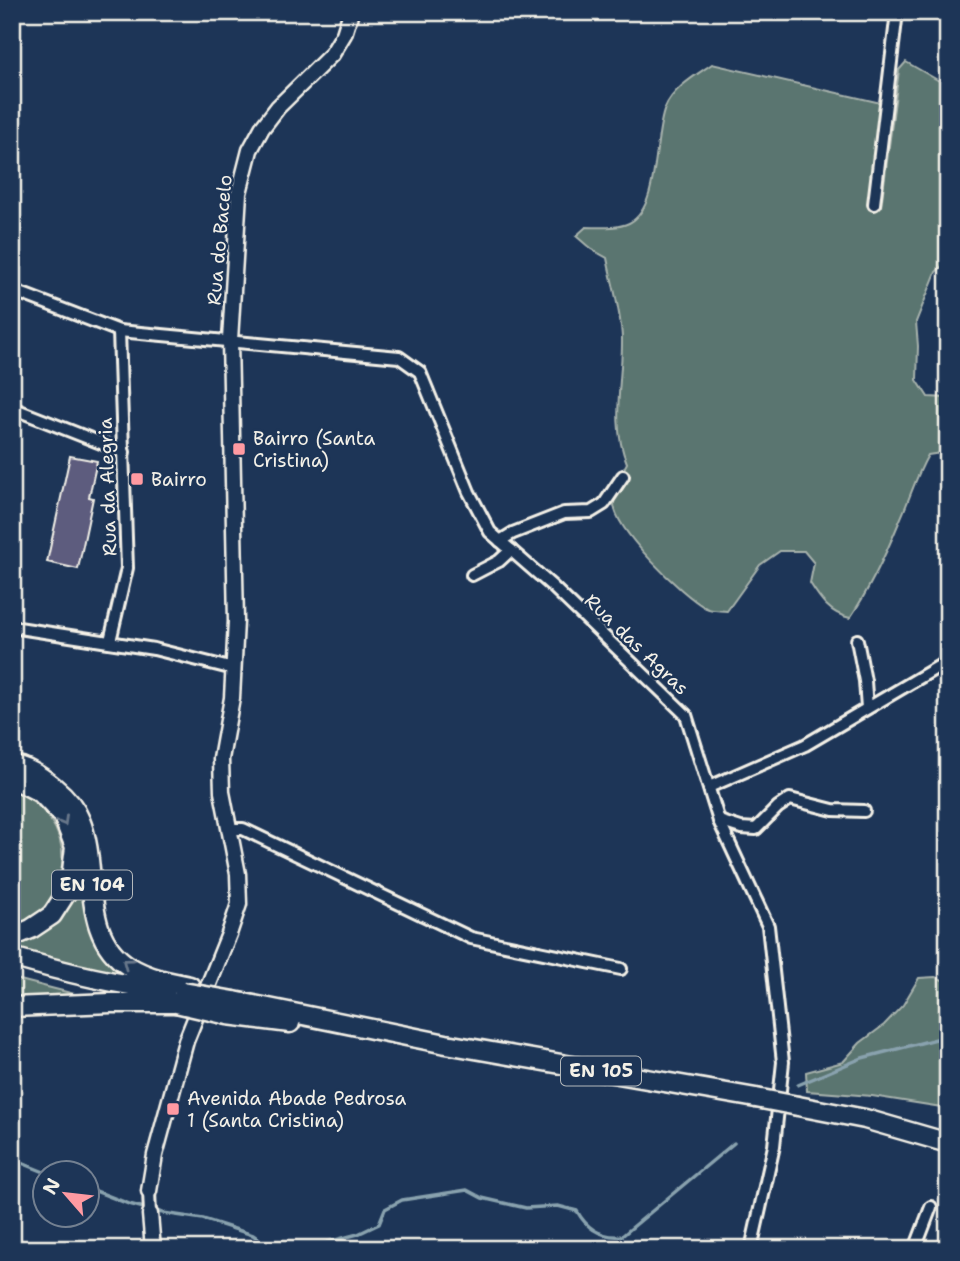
<svg xmlns="http://www.w3.org/2000/svg" width="960" height="1261" font-family="'Shantell Sans',sans-serif">
	<style>
		.green { fill: #5a7470; stroke: #a7b2ac; stroke-width: 2 }
		.lines { fill: none; stroke-linecap: round; stroke-linejoin: round }
		.stream { stroke: #89a2ae; stroke-width: 3.5 }
		.building { fill: #5d5c7e; stroke: #f4f1e8; stroke-width: 2 }
		.minor-casing { stroke: #f4f1e8; stroke-width: 16 }
		.tertiary-casing { stroke: #f4f1e8; stroke-width: 19 }
		.primary-casing { stroke: #f4f1e8; stroke-width: 23 }
		.minor { stroke: #1d3557; stroke-width: 10 }
		.tertiary { stroke: #1d3557; stroke-width: 14 }
		.primary { stroke: #1d3557; stroke-width: 18 }
		.primary-bridge-casing { stroke: #f4f1e8; stroke-width: 23; stroke-linecap: butt }
		.primary-bridge { stroke: #1d3557; stroke-width: 18 }
		.oneway { stroke: #68778a }
		.poi-dot { fill: #ff9aa2; stroke: #1d3557; stroke-width: 2.5 }
		.labels { text-anchor: middle; stroke-width: 5; stroke-linejoin: round; paint-order: stroke }
		.shield { fill: #1d3557; stroke: #b4b9bc; stroke-width: 2 }
		.shield-label { font-size: 18px; font-weight: bold; fill: #f4f1e8 }
		.street-label { font-size: 19px; fill: #f4f1e8; stroke: #1d3557 }
		.poi-label { font-size: 19px; fill: #f4f1e8; stroke: #1d3557; text-anchor: start }
	</style>
	<rect width="100%" height="100%" fill="#1d3557"/>
	<filter id="ink" filterUnits="userSpaceOnUse"><feTurbulence type="fractalNoise" baseFrequency=".0143" numOctaves="2"/><feDisplacementMap in="SourceGraphic" scale="14" xChannelSelector="R" yChannelSelector="G"/><feConvolveMatrix kernelMatrix="1 2 1 2 8 2 1 2 1" color-interpolation-filters="sRGB"/></filter>
	<g filter="url(#ink)">
		<g class="green">
			<path d="M906,62L948,86V260L936,272L916,322L918,346L917,380L928,397L948,398V457L941,453L928,455C916,476 910,498 900,520C886,554 871,587 850,618C830,614 820,599 810,583L814,563L804,551H780L760,565L727,611C720,610 711,611 706,608C682,595 615,530 614,504C614,489 619,476 627,463C610,423 623,380 622,338C621,312 612,283 607,258L591,249L576,236L586,227C599,227 616,229 629,223C660,208 653,137 665,108C673,88 696,75 712,64L881,103L870,188L869,209L881,207L899,70Z"/>
			<path d="M12,789C79,817 80,902 12,929Z"/>
			<path d="M80,864C85,921 89,937 128,979L12,950V944C58,936 63,902 80,864Z"/>
			<polygon points="935,977 948,982 948,1108 872,1096 807,1091 806,1072 843,1062 860,1043 884,1025 903,1005 919,978"/>
			<polygon points="12,978 94,999 12,1003"/>
		</g>
		<g class="lines">
			<g class="stream">
				<polyline points="798,1085 862,1058 948,1036"/>
				<polyline points="12,1159 49,1174"/>
				<polyline points="88,1188 129,1204 163,1213 203,1219 253,1235 268,1246 280,1249"/>
				<path d="M302,1249L358,1234L379,1224L385,1209L402,1200L467,1190L482,1198L526,1208L558,1206L577,1211C587,1229 601,1238 622,1236L734,1143"/>
			</g>
		</g>
		<polygon class="building" points="70,456 97,461 89,497 93,498 78,569 47,562"/>
		<g class="lines">
			<g class="minor-casing">
				<g id="minor">
					<polyline points="874,204 897,12"/>
					<polyline points="12,290 119,331 399,357 420,372 469,492 490,532 552,586 686,715 719,821 768,926 783,1062 774,1146 751,1249"/>
					<polyline points="12,408 124,452"/>
					<polyline points="500,541 513,533 564,513 591,512 604,504 623,476"/>
					<polyline points="472,575 499,561 511,550"/>
					<polyline points="12,627 154,649 234,669"/>
					<polyline points="857,640 865,681 867,708"/>
					<polyline points="110,641 127,568 119,331"/>
					<polyline points="709,787 805,745 948,661"/>
					<polyline points="719,821 741,828 756,829 778,807 790,799 833,810 864,811"/>
					<polyline points="229,829 243,829 471,938 621,969"/>
					<polyline points="149,1191 150,1214"/>
					<polyline points="915,1249 931,1207"/>
				</g>
			</g>
			<g class="tertiary-casing">
				<g id="tertiary">
					<polyline points="149,1191 155,1155 186,1041 229,934 239,904 238,874 222,792 221,759 232,698 236,621 230,340 239,193 250,150 262,128 278,107 332,54 344,34 351,12"/>
					<polyline points="150,1214 153,1249"/>
				</g>
			</g>
			<g class="primary-casing">
				<g id="primary">
					<path d="M12,765C28,767 42,777 54,787C65,796 75,807 80,820C100,868 78,935 130,967C148,978 169,982 190,986"/>
					<polyline points="12,778 41,793 63,816 75,847 70,887 52,915 31,929 12,937"/>
					<path d="M12,957C63,972 113,984 166,990"/>
					<polyline points="234,1001 446,1044 756,1098"/>
					<polyline points="12,1007 111,1003 176,1003"/>
					<polyline points="228,1015 290,1023"/>
					<polyline points="798,1106 865,1119 948,1143"/>
				</g>
			</g>
			<use href="#minor" class="minor"/>
			<use href="#tertiary" class="tertiary"/>
			<use href="#primary" class="primary"/>
			<g class="primary-bridge-casing">
				<g id="primary-bridge">
					<polyline points="183,992 234,1001"/>
					<polyline points="176,1003 228,1015"/>
					<polyline points="756,1098 798,1106"/>
				</g>
			</g>
			<use href="#primary-bridge" class="primary-bridge"/>
		</g>
		<defs><path id="oneway-chevron" d="M-2-3.5L2.5 0L-2 3.5" fill="none" stroke-width="1.6" stroke-linecap="round" stroke-linejoin="round" transform="scale(1.75)"/></defs>
		<g class="oneway">
			<use href="#oneway-chevron" transform="translate(63 821) rotate(61)"/>
			<use href="#oneway-chevron" transform="translate(127 963) rotate(-143)"/>
		</g>
	</g>
	<g class="poi-dot">
		<rect x="232" y="442" width="14" height="14" rx="3.5"/>
		<rect x="130" y="472" width="14" height="14" rx="3.5"/>
		<rect x="166" y="1102" width="14" height="14" rx="3.5"/>
	</g>
	<g class="labels">
		<g class="shield">
			<rect x="52" y="870.5" width="80" height="29" rx="5"/>
			<rect x="561" y="1056.5" width="80" height="29" rx="5"/>
		</g>
		<g class="shield-label">
			<text x="92" y="891">EN 104</text>
			<text x="601" y="1077">EN 105</text>
		</g>
		<g class="street-label">
			<text transform="translate(219 240) rotate(-85)" y="7">Rua do Bacelo</text>
			<text transform="translate(107 487) rotate(-92)" y="7">Rua da Alegria</text>
			<text transform="translate(637 644) rotate(44)" y="7">Rua das Agras</text>
		</g>
		<g class="poi-label">
			<text x="253" y="445">Bairro (Santa<tspan x="253" dy="22">Cristina)</tspan></text>
			<text x="151" y="486">Bairro</text>
			<text x="187" y="1105">Avenida Abade Pedrosa<tspan x="187" dy="22">1 (Santa Cristina)</tspan></text>
		</g>
	</g>
	<rect width="960" height="1261" fill="none" stroke="#1d3557" stroke-width="42"/>
	<rect x="21" y="21" width="918" height="1219" fill="none" stroke="#f4f1e8" stroke-width="2.5" filter="url(#ink)"/>
	<g transform="translate(66 1194) rotate(298)"><circle r="33" fill="#1d3557" stroke="#738091" stroke-width="2"/>
	<path d="M0-5L12 26L0 18L-12 26Z" fill="#ff9aa2"/>
	<text y="-10" font-size="19" font-weight="bold" text-anchor="middle" fill="#f4f1e8">N</text>
	</g>
</svg>
